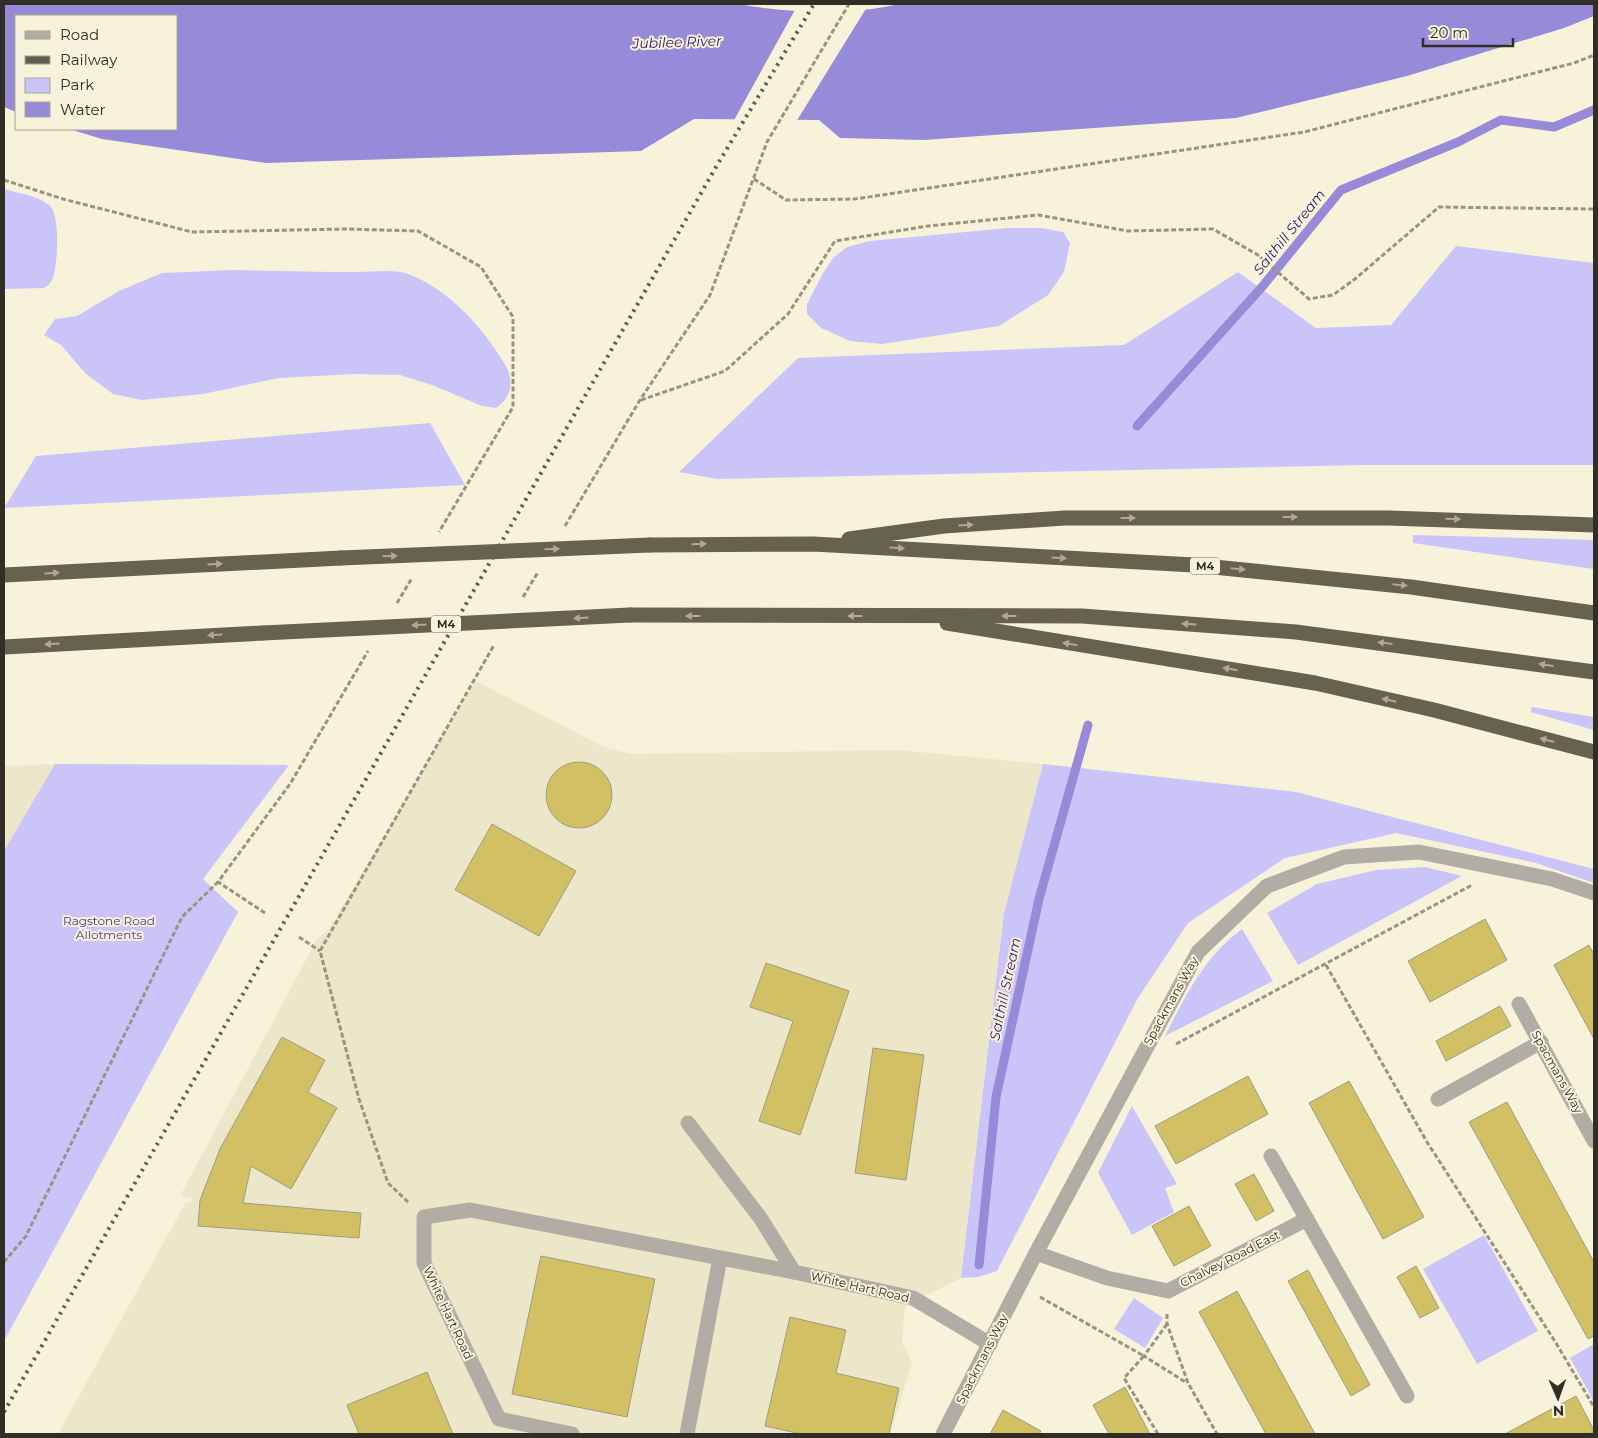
<svg xmlns="http://www.w3.org/2000/svg" width="1598" height="1438" font-family="Montserrat,sans-serif">
	<style>
		.built { fill: #ece7c9 }
		.green { fill: #cbc4f9 }
		.water { fill: #978ad8 }
		.pier { fill: #f7f3db }
		.lines { fill: none; stroke-linecap: round; stroke-linejoin: round }
		.stream { stroke: #978ad8; stroke-width: 9 }
		.building { fill: #d1c064; stroke: #9f9b85 }
		.path { stroke: #979483; stroke-width: 3; stroke-dasharray: 5 2.5; stroke-linecap: butt }
		.lane { stroke: #b0aea4; stroke-width: 15 }
		.street { stroke: #b0aea4; stroke-width: 15 }
		.highway { stroke: #65624d; stroke-width: 15 }
		.rail { stroke: #605e51; stroke-width: 4; stroke-dasharray: 2.5 5; stroke-linecap: butt }
		.highway-bridge { stroke: #65624d; stroke-width: 15 }
		.oneway { fill: #aeaa94 }
		.labels { text-anchor: middle; stroke-width: 4; stroke-linejoin: round; paint-order: stroke }
		.shield { fill: #f7f3db; stroke: #6c695c; stroke-width: 1 }
		.shield-label { font-size: 11px; font-weight: bold; fill: #302e25 }
		.park-label { font-size: 12px; fill: #4a328d; stroke: #f7f3db }
		.street-label { font-size: 12px; fill: #302e25; stroke: #f7f3db }
		.water-label { font-size: 14px; font-style: italic; fill: #341470; stroke: #f7f3db }
	</style>
	<rect width="100%" height="100%" fill="#f7f3db"/>
	<g class="built">
		<polygon points="476,681 604,747 630,754 898,750 1043,764 1004,913 961,1278 905,1306 902,1341 912,1363 890,1434 58,1434 186,1202 192,1201 192,1198 180,1196 317,939 329,929"/>
		<polygon points="55,764 4,851 4,766"/>
	</g>
	<g class="green">
		<path d="M4,189C17,193 41,196 51,207C60,217 58,268 52,280C51,283 47,286 44,288L4,289Z"/>
		<polygon points="1008,228 1041,228 1063,232 1070,243 1064,272 1048,295 999,326 882,344 850,341 821,328 807,314 807,304 822,275 833,258 847,247 870,241"/>
		<polygon points="1456,246 1594,263 1594,465 1364,465 717,479 679,472 798,358 1124,345 1238,272 1316,328 1391,325"/>
		<path d="M233,270C275,271 317,272 358,272C373,272 394,269 408,274C448,289 482,326 504,363C515,380 512,397 496,408L482,406L432,385L400,375L354,374L279,378L203,394L142,400L113,394L85,373L61,345L44,335L55,319L77,316L119,291L162,273Z"/>
		<polygon points="430,423 465,485 4,508 36,456"/>
		<polygon points="1413,535 1594,540 1594,569 1413,543"/>
		<polygon points="1532,707 1594,717 1594,730 1531,712"/>
		<polygon points="55,764 289,765 203,879 238,912 4,1341 4,851"/>
		<polygon points="1043,764 1296,792 1594,869 1594,883 1536,863 1396,833 1285,858 1188,923 1138,998 997,1271 978,1277 961,1278 1004,913"/>
		<polygon points="1425,867 1462,876 1298,965 1267,913 1317,884 1376,870"/>
		<path d="M1242,929L1273,981L1165,1036C1185,996 1205,956 1242,929Z"/>
		<polygon points="1132,1106 1177,1184 1165,1188 1174,1212 1132,1235 1098,1173"/>
		<polygon points="1484,1235 1538,1331 1477,1364 1423,1269"/>
		<polygon points="1134,1298 1163,1318 1145,1348 1114,1329"/>
		<polygon points="1594,1344 1594,1402 1570,1358"/>
	</g>
	<path class="water" d="M4,4H739C786,13 851,16 898,4H1594V16L1564,28L1407,76L1236,118L924,140L840,138L819,120L694,119L641,151L266,163L102,139L69,129H176V16H16V112L4,107Z"/>
	<polygon class="pier" points="867,7 796,122 733,122 796,8"/>
	<g class="lines">
		<g class="stream">
			<polyline points="1137,426 1262,287 1341,190 1458,142 1501,120 1554,127 1594,110"/>
			<polyline points="979,1265 996,1097 1039,899 1088,725"/>
		</g>
	</g>
	<g class="building">
		<circle cx="579" cy="795" r="33"/>
		<polygon points="492,824 576,871 539,936 455,890"/>
		<polygon points="1485,919 1507,960 1430,1002 1408,961"/>
		<polygon points="1589,945 1594,955 1594,1039 1554,965"/>
		<polygon points="766,963 849,991 800,1135 759,1121 793,1021 750,1007"/>
		<polygon points="1500,1006 1511,1026 1446,1061 1436,1041"/>
		<polygon points="282,1037 325,1060 308,1092 337,1108 291,1189 251,1166 243,1203 361,1213 359,1238 198,1226 200,1200 220,1149"/>
		<polygon points="873,1048 924,1055 906,1180 855,1173"/>
		<polygon points="1248,1076 1268,1114 1176,1164 1155,1126"/>
		<polygon points="1349,1081 1424,1217 1383,1239 1309,1103"/>
		<polygon points="1507,1102 1594,1262 1594,1336 1588,1339 1469,1122"/>
		<polygon points="1254,1174 1274,1211 1256,1221 1235,1184"/>
		<polygon points="1189,1206 1211,1246 1174,1266 1152,1226"/>
		<polygon points="541,1256 655,1279 627,1417 512,1394"/>
		<polygon points="1416,1266 1439,1308 1420,1318 1397,1277"/>
		<polygon points="1308,1270 1370,1385 1351,1396 1288,1281"/>
		<polygon points="1237,1291 1315,1434 1266,1434 1199,1312"/>
		<polygon points="790,1317 846,1330 836,1373 899,1388 889,1434 801,1434 765,1426"/>
		<polygon points="427,1372 453,1434 359,1434 347,1405"/>
		<polygon points="1125,1387 1150,1434 1109,1434 1093,1405"/>
		<polygon points="1576,1396 1594,1430 1591,1434 1505,1434"/>
		<polygon points="1003,1410 1041,1431 1039,1434 990,1434"/>
	</g>
	<g class="lines">
		<g class="path">
			<polyline points="754,179 786,200 855,199 1304,132 1574,63 1594,55"/>
			<polyline points="4,180 63,199 192,232 346,229 418,231 481,267 513,317 513,407 439,532"/>
			<polyline points="641,400 725,371 788,314 835,241 928,226 1038,215 1128,231 1213,229 1258,255 1309,299 1333,295 1355,279 1439,207 1594,209"/>
			<polyline points="565,526 640,400 710,295 767,142 849,4"/>
			<polyline points="523,597 538,572"/>
			<polyline points="397,603 412,578"/>
			<polyline points="265,913 218,882 290,784 368,651"/>
			<polyline points="299,937 320,951"/>
			<polyline points="1326,965 1427,1142 1556,1343 1594,1407"/>
			<polyline points="1176,1044 1472,885"/>
			<polyline points="408,1202 388,1183 359,1099 320,951 494,645"/>
			<polyline points="4,1262 26,1236 182,917 218,882"/>
			<polyline points="1040,1297 1144,1356 1124,1378 1158,1434"/>
			<polyline points="1167,1314 1167,1324 1188,1383 1217,1434"/>
			<polyline points="1167,1324 1144,1356 1187,1383"/>
		</g>
		<g class="lane">
			<polyline points="1438,1099 1541,1042"/>
			<polyline points="688,1123 761,1219 794,1272"/>
			<polyline points="572,1434 499,1419 424,1263 424,1217 470,1210 794,1272 913,1298 990,1344"/>
			<polyline points="687,1434 720,1258"/>
		</g>
		<g class="street">
			<polyline points="1519,1004 1594,1141"/>
			<polyline points="1271,1156 1407,1396"/>
			<polyline points="1036,1253 1107,1278 1168,1291 1307,1219"/>
			<polyline points="943,1434 1036,1253 1198,952 1267,886 1344,857 1419,852 1552,879 1594,893"/>
		</g>
		<g class="highway">
			<polyline points="849,539 944,526 1065,518 1389,518 1594,525"/>
			<polyline points="650,545 813,544 1194,565 1411,587 1594,613"/>
			<polyline points="4,575 341,558"/>
			<polyline points="630,615 1082,616 1296,632 1594,672"/>
			<polyline points="947,623 1315,683 1434,710 1594,752"/>
			<polyline points="4,647 263,633"/>
		</g>
		<polyline class="rail" points="4,1412 716,167 814,4"/>
		<g class="highway-bridge">
			<polyline points="341,558 650,545"/>
			<polyline points="263,633 630,615"/>
		</g>
	</g>
	<defs><path id="oneway-solid" d="M-6-.8H1V-3.2L6.5 0L1 3.2V.8H-6Z" transform="scale(1.25)"/></defs>
	<g class="oneway">
		<use href="#oneway-solid" transform="translate(1290 517)"/>
		<use href="#oneway-solid" transform="translate(1128 518)"/>
		<use href="#oneway-solid" transform="translate(1453 519) rotate(1)"/>
		<use href="#oneway-solid" transform="translate(966 525) rotate(-4)"/>
		<use href="#oneway-solid" transform="translate(699 544) rotate(-1)"/>
		<use href="#oneway-solid" transform="translate(897 548) rotate(3)"/>
		<use href="#oneway-solid" transform="translate(552 549) rotate(-2)"/>
		<use href="#oneway-solid" transform="translate(390 556) rotate(-2)"/>
		<use href="#oneway-solid" transform="translate(1059 558) rotate(3)"/>
		<use href="#oneway-solid" transform="translate(215 564) rotate(-3)"/>
		<use href="#oneway-solid" transform="translate(1238 569) rotate(5)"/>
		<use href="#oneway-solid" transform="translate(52 573) rotate(-3)"/>
		<use href="#oneway-solid" transform="translate(1400 585) rotate(6)"/>
		<use href="#oneway-solid" transform="translate(693 616) rotate(-180)"/>
		<use href="#oneway-solid" transform="translate(855 616) rotate(-180)"/>
		<use href="#oneway-solid" transform="translate(1009 616) rotate(-180)"/>
		<use href="#oneway-solid" transform="translate(581 618) rotate(177)"/>
		<use href="#oneway-solid" transform="translate(1189 624) rotate(-176)"/>
		<use href="#oneway-solid" transform="translate(419 625) rotate(177)"/>
		<use href="#oneway-solid" transform="translate(215 635) rotate(177)"/>
		<use href="#oneway-solid" transform="translate(1385 643) rotate(-173)"/>
		<use href="#oneway-solid" transform="translate(52 644) rotate(177)"/>
		<use href="#oneway-solid" transform="translate(1070 644) rotate(-170)"/>
		<use href="#oneway-solid" transform="translate(1546 665) rotate(-172)"/>
		<use href="#oneway-solid" transform="translate(1230 669) rotate(-170)"/>
		<use href="#oneway-solid" transform="translate(1389 700) rotate(-167)"/>
		<use href="#oneway-solid" transform="translate(1547 740) rotate(-165)"/>
	</g>
	<g class="labels">
		<g class="shield">
			<rect x="1190" y="557.5" width="30" height="17" rx="4"/>
			<rect x="431" y="615.5" width="30" height="17" rx="4"/>
		</g>
		<g class="shield-label">
			<text x="1205" y="570">M4</text>
			<text x="446" y="628">M4</text>
		</g>
		<g class="park-label">
			<text x="109" y="925">Ragstone Road<tspan x="109" dy="14">Allotments</tspan></text>
		</g>
		<g class="street-label">
			<text transform="translate(1171 1001) rotate(-61)" y="4">Spackmans Way</text>
			<text transform="translate(1557 1072) rotate(61)" y="4">Spacmans Way</text>
			<text transform="translate(1230 1259) rotate(-27)" y="4">Chalvey Road East</text>
			<text transform="translate(860 1287) rotate(13)" y="4">White Hart Road</text>
			<text transform="translate(448 1313) rotate(65)" y="4">White Hart Road</text>
			<text transform="translate(982 1359) rotate(-63)" y="4">Spackmans Way</text>
		</g>
		<g class="water-label">
			<text transform="translate(677 42) rotate(-2)" y="5">Jubilee River</text>
			<text transform="translate(1289 232) rotate(-51)" y="5">Salthill Stream</text>
			<text transform="translate(1005 989) rotate(-78)" y="5">Salthill Stream</text>
		</g>
	</g>
	<rect width="1598" height="1438" fill="none" stroke="#302e25" stroke-width="10"/>
	<rect x="15" y="15" width="162" height="115" fill="#f7f3db" stroke="#a7a492"/>
	<rect x="25" y="31" width="25" height="8" fill="#b0aea4" stroke="#a7a492"/>
	<text x="60" y="40" font-size="15" fill="#302e25">Road</text>
	<rect x="25" y="56" width="25" height="8" fill="#605e51" stroke="#a7a492"/>
	<text x="60" y="65" font-size="15" fill="#302e25">Railway</text>
	<rect x="25" y="78" width="25" height="15" fill="#cbc4f9" stroke="#a7a492"/>
	<text x="60" y="90" font-size="15" fill="#302e25">Park</text>
	<rect x="25" y="102" width="25" height="15" fill="#978ad8" stroke="#a7a492"/>
	<text x="60" y="115" font-size="15" fill="#302e25">Water</text>
	<g transform="translate(1558 1398) rotate(178)" stroke="#f7f3db" stroke-width="4" paint-order="stroke">
	<path d="M0-4L9 19L0 12L-9 19Z" fill="#302e25"/>
	<text y="-8" font-size="14" font-weight="bold" text-anchor="middle" fill="#302e25">N</text>
	</g>
	<path d="M1423 38v8h90v-8" fill="none" stroke="#302e25" stroke-width="2.5"/>
	<text x="1430" y="38" font-size="15" fill="#302e25" stroke="#f7f3db" stroke-width="4" paint-order="stroke">20 m</text>
</svg>
